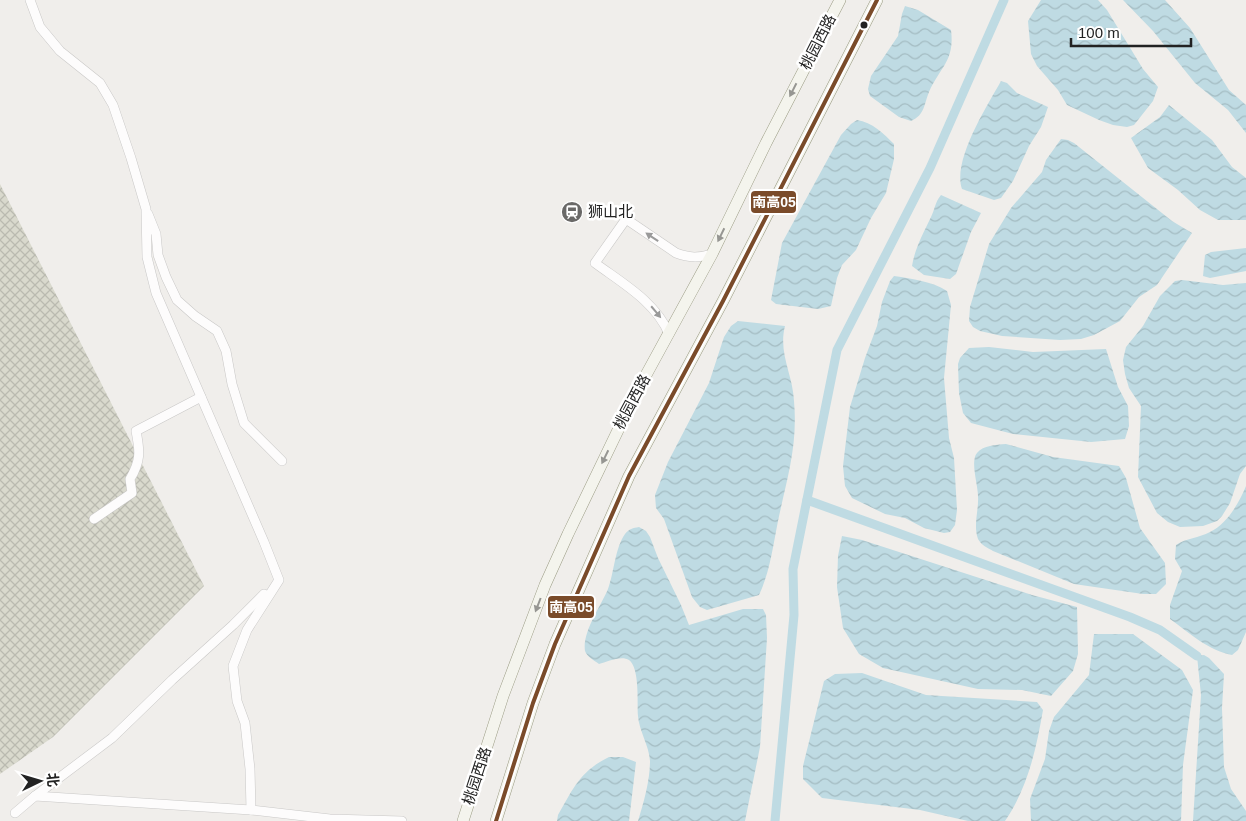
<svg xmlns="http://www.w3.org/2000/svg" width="1246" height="821" font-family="Arial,'Noto Sans SC',sans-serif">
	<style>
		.construction { fill: url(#construction-cross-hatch) }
		.water { fill: url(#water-waves) }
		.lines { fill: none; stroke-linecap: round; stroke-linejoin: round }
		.canal { stroke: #bfdbe3; stroke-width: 9 }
		.street-casing { stroke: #c9c8c7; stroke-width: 10 }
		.secondary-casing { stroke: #999a82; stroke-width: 12 }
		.street { stroke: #fdfcfc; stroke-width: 9 }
		.secondary { stroke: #f4f4ed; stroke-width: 11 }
		.bus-1-casing { stroke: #fff; stroke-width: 8 }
		.bus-1 { stroke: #7a4b2a; stroke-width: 4 }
		.oneway { fill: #969692 }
		.oneway2 { fill: #9a9a9a }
		.bus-dot { fill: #222; stroke: #fff; stroke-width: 2 }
		.labels { text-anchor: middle; stroke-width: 5; stroke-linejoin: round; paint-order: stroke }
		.street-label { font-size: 15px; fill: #222; stroke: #fff }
		.poi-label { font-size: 15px; fill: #222; stroke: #fff; text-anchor: start }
		.line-badge { stroke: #fff; stroke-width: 2 }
		.badge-label { font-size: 14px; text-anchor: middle; font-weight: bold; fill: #fff }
	</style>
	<defs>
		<pattern id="construction-cross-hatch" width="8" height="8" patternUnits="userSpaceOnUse" patternTransform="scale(1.25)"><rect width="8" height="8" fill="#d9d9cd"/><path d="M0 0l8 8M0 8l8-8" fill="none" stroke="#babab0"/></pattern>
		<pattern id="water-waves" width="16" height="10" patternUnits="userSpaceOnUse" patternTransform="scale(1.25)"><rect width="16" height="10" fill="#bfdbe3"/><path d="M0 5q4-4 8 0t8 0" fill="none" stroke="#a4bcc2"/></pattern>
	</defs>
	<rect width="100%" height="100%" fill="#f0eeeb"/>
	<polygon class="construction" points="0,184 204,586 53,737 0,774"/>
	<g class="water">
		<polygon points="1041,0 1098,0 1107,10 1143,69 1158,87 1153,101 1134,125 1127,127 1113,125 1099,120 1067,105 1058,90 1037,66 1031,54 1028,21"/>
		<polygon points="1123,0 1165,0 1190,28 1229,90 1246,105 1246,133 1228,110 1195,83 1153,31"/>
		<path d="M905,6L918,10L951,30C955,61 940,67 929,92C924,104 925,115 911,121L899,117L870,96L868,89L871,76L898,36L902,14Z"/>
		<path d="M1001,81L1007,83L1017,93L1048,107L1041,127L1029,146L1013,181L1001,198L994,200L962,189C952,161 987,106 1001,81Z"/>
		<polygon points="1169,105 1212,140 1232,167 1246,178 1246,220 1218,220 1200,210 1178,190 1148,168 1131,138 1160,117"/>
		<path d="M857,120C872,122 884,134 894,144V159L886,193L871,218L856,250L842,265L837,278L831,306L818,309L776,304L771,300L782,243L841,135L851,124Z"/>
		<polygon points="1061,139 1068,140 1074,143 1172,221 1192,233 1157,285 1139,297 1120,321 1094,335 1081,339 1060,340 1002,336 980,331 973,327 969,321 970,307 989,244 1011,208 1042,172 1046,160"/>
		<path d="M941,195L981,213L971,232L956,274L950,279L924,275L912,266C915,248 923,234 931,217C935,209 935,202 941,195Z"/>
		<polygon points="1246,248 1246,271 1210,278 1203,276 1205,255 1211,252"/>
		<path d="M894,276C913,279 931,281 947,291L951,305L944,378L949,438L954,458L957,510L955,525L950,532L944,533L924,528L905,518L885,514L852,498L845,486L843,466L850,407L865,358L877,326L882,302L890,281Z"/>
		<polygon points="1182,280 1223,285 1246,283 1246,466 1240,474 1230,503 1222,516 1217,521 1203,526 1180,527 1168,522 1157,513 1138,477 1141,406 1129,388 1125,374 1123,360 1126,347 1143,326 1160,296 1175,281"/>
		<path d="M738,321L785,326C778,353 793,375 794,401C798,446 787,478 778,521C773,546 770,572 759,595L707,610L700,607L692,597L664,519L656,508L655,495L668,462L709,383L724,337L731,326Z"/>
		<polygon points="989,347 1033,352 1106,349 1118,387 1128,406 1129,426 1125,439 1091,442 1013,434 971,423 963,413 959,393 958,364 960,358 969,348"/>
		<path d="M1006,444L1053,457L1119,466L1126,478L1140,528L1165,563L1166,584L1156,594H1143L1074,584L993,551C988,548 981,545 978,539C973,525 979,510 978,496C978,485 970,461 977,453C984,445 995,445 1006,444Z"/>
		<path d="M1246,486V632L1238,650L1232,655C1209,651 1188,632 1170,619V605L1182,571L1175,559L1176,545C1186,538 1199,538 1210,532C1227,524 1239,503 1246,486Z"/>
		<path d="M639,527L646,531L650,537L658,558L681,605L689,625L743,609H763L766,615L767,638L760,747L745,821H638C644,802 650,780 650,761C649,745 639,731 638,716C637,703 640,668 629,660C621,655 607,662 599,664C594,660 587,657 585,651C582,632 601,606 608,589C614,573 615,548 625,534C629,529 633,528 639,527Z"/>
		<polygon points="842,536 862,540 1032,595 1077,607 1078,654 1073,671 1051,696 1022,690 978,689 883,668 859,654 843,628 837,587 838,556"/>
		<polygon points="1094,634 1133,634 1182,670 1193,690 1183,765 1181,821 1031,821 1030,799 1045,759 1049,731 1054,717 1089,675"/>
		<polygon points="1204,655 1209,658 1224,674 1222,708 1224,767 1231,789 1246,811 1246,821 1193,821 1201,695 1197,656"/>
		<path d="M862,673L926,695L1037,702L1043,710C1036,750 1028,787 1005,821H968L920,810L822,798L803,779V766L824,681L835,674Z"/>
		<path d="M609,757H623L636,762L629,821H557L558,815C573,789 580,771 609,757Z"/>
	</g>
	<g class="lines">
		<g class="canal">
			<polyline points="807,500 1130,617 1160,630 1197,656"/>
			<polyline points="775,821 794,615 793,569 837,350 930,168 1004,0"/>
		</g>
		<g class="street-casing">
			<g id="street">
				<polyline points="30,0 40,27 60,51 100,83 113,105 131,158 146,209 147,257 156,293 264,542 279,580 247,630 233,666 237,701 245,723 250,769 251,810 330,819 402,821"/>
				<polyline points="148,214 156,234 158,255 166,277 177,300 195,316 217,331 226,351 232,384 244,423 282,461"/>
				<path d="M669,334C656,302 622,283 595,263L626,219L676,253C689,258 699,258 712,254"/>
				<path d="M94,519L132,493L130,479C141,461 140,451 136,431L201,397"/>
				<polyline points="35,796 112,738 172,680 233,625 264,594"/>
				<polyline points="15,813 35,796 251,810"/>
			</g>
		</g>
		<g class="secondary-casing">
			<g id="secondary">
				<polyline points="463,821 503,696 545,585 568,534 634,397 712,254 766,143 840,0"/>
				<polyline points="496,821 533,703 555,644 629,476 723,301 877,0"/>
			</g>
		</g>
		<use href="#street" class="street"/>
		<use href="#secondary" class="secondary"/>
		<g class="bus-1-casing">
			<polyline id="bus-1" points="496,821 533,703 555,644 629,476 723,301 877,0"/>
		</g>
		<use href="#bus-1" class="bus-1"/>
	</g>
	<defs><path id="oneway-solid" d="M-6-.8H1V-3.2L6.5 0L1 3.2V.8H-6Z" transform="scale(1.25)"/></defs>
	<g class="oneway">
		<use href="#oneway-solid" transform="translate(793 90) rotate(117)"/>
		<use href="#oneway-solid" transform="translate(721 235) rotate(116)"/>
		<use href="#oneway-solid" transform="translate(605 457) rotate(116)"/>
		<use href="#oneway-solid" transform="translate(538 605) rotate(111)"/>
	</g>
	<g class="oneway2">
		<use href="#oneway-solid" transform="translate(652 237) rotate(-146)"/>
		<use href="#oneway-solid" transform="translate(656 312) rotate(50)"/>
	</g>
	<defs>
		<g id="station-disc" transform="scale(1.125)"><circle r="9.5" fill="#6a6968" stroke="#fff"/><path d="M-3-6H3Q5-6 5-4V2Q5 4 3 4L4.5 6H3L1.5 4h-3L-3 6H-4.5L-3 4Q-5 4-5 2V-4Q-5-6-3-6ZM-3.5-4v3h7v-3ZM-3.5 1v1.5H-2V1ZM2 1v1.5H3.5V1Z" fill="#fff"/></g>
	</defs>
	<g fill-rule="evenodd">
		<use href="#station-disc" x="572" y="212"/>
	</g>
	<circle class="bus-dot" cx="864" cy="25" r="4.5"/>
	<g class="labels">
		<g class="street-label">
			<text transform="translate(818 42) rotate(-63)" y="5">桃园西路</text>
			<text transform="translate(632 402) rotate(-62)" y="5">桃园西路</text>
			<text transform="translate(477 776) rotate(-72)" y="5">桃园西路</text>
		</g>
		<g class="poi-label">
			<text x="588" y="217">狮山北</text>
		</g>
	</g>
	<g class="line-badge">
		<rect x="750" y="190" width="47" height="24" rx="5" fill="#7a4b2a"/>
		<rect x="547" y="595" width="48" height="24" rx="5" fill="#7a4b2a"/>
	</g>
	<g class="badge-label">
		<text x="774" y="207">南高05</text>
		<text x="571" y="612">南高05</text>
	</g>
	<g transform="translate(40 781) rotate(85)" stroke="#ffffff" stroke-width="4" paint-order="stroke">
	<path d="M0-4L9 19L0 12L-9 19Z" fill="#222222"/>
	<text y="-8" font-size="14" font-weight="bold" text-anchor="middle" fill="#222222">北</text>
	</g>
	<path d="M1071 38v8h120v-8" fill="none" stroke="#222222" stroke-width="2.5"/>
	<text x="1078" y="38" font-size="15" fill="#222222" stroke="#ffffff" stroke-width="4" paint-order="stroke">100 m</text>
</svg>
